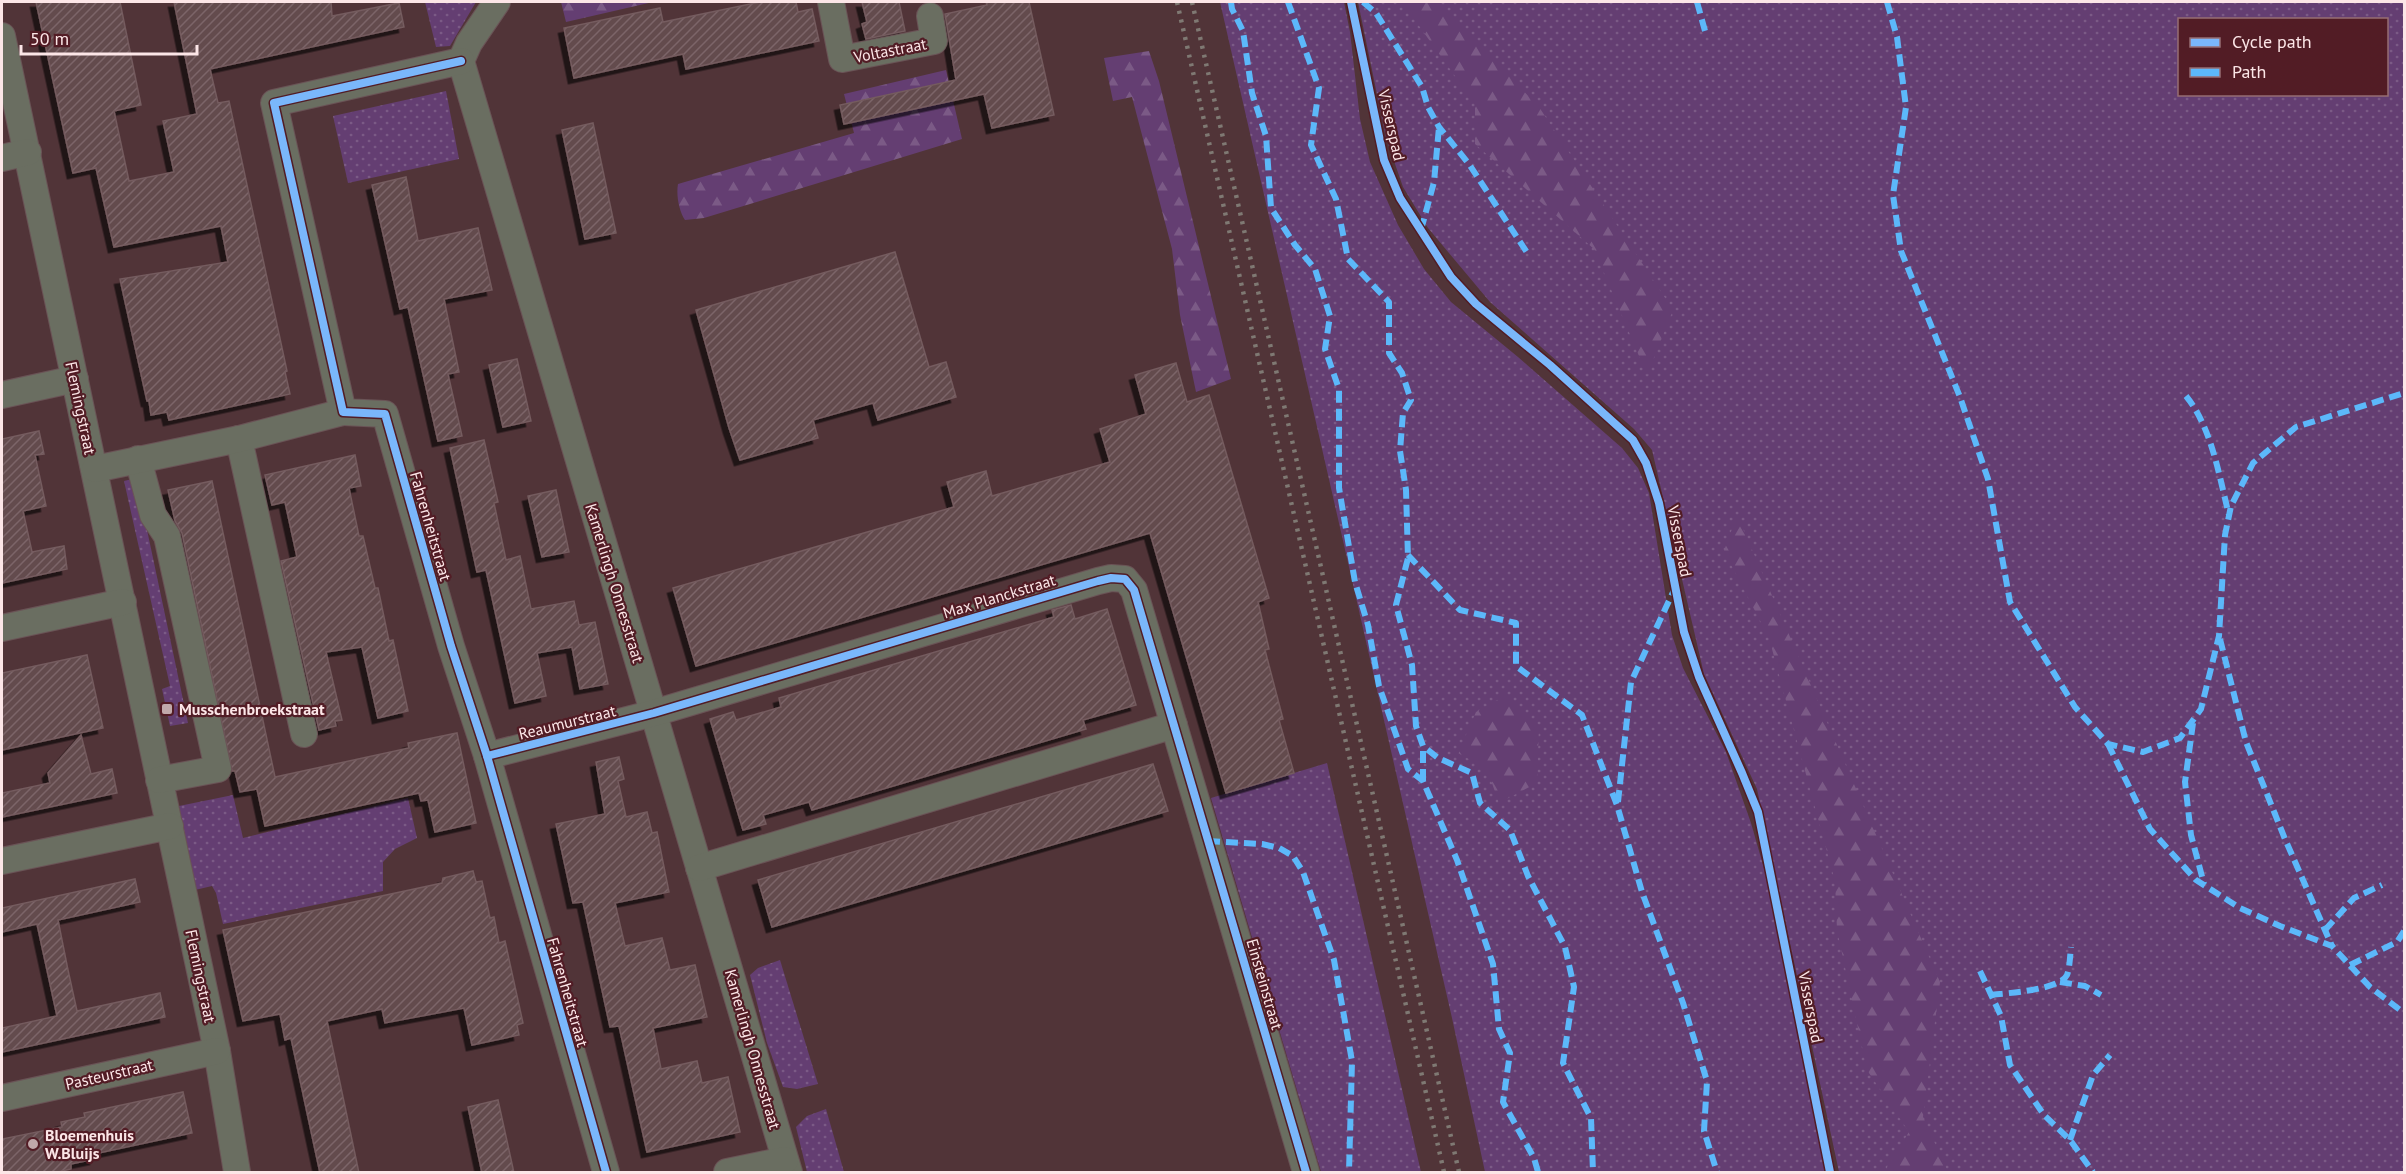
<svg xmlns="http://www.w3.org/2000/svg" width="2406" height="1174" font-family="'PT Sans',sans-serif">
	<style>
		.grass { fill: url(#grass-dots); fill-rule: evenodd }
		.forest { fill: url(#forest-firs) }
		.building { fill: url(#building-hatch); stroke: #745b5e; stroke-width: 1.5; filter: url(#shadow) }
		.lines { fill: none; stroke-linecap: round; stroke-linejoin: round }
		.street-casing { stroke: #6a5356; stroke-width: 28 }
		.street { stroke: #6a6e61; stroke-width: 26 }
		.rail { stroke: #7f7973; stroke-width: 4.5; stroke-dasharray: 3 6; stroke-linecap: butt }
		.quiet { stroke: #5cb8fa; stroke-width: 6; stroke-dasharray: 12 6; stroke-linecap: butt }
		.cycleway-casing { stroke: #521c25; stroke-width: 11 }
		.cycleway { stroke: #7ab7fb; stroke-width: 8 }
		.poi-dot { fill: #c0a8aa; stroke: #521c25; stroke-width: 2 }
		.labels { text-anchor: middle; stroke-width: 4.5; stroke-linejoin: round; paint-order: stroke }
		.street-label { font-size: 16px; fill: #fce6e7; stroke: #521c25 }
		.poi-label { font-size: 16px; font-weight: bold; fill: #fce6e7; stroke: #521c25; text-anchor: start }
	</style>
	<defs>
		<pattern id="grass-dots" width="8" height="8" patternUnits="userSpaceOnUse" patternTransform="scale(1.5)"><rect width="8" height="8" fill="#643e72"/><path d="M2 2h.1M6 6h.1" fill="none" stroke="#7b5a86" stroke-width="1.8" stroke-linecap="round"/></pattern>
		<pattern id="forest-firs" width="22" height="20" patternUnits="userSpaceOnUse" patternTransform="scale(1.5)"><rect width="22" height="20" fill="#643e72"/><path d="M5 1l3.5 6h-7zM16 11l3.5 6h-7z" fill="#7b5a86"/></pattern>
		<pattern id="building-hatch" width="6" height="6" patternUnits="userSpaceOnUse" patternTransform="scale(1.5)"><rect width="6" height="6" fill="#644b4e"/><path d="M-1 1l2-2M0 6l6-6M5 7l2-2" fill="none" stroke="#7b6568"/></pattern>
		<filter id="shadow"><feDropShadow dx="-5.5" dy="5.5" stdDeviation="0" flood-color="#0009"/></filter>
	</defs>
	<rect width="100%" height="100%" fill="#513438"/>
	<g class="grass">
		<polygon points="425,2 476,2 450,46 436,47"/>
		<polygon points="1220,2 1344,2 1350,32 1360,119 1370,162 1398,225 1424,269 1451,302 1518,357 1622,448 1638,468 1649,493 1672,635 1683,668 1726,752 1751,823 1769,886 1833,1172 1485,1172 1452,1018"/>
		<path d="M1358,2H2404V1172H1839L1757,789L1704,674L1652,450L1634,429L1490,302L1428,228L1403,187L1386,138ZM2180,20H2386V94H2180Z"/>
		<polygon points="446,91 459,159 348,183 333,116"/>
		<polygon points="136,478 188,723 170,726 162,689 170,686 124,481"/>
		<polygon points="1327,763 1421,1172 1321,1172 1211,798"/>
		<polygon points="233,795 243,838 408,798 417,838 395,849 383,862 383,891 223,924 216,893 212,886 195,890 179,806"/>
		<polygon points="780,960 818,1084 797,1089 783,1087 767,1043 750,975 758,968"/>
		<polygon points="826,1109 844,1172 807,1172 796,1127 807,1116"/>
	</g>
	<g class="forest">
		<polygon points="561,2 653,2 566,22"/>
		<polygon points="1402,2 1438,2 1539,107 1673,310 1647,375 1594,249 1475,144 1475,104"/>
		<polygon points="1149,51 1159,81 1231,379 1196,392 1180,315 1172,249 1132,97 1113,101 1104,58"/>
		<path d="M946,70L962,139L704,218L685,220C679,211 676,195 678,184L854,133L844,94Z"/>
		<polygon points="1737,515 1940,982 1923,1117 1948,1172 1888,1172 1887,1167 1909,1132 1867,1070 1837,930 1835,881 1769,638 1724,551"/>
		<polygon points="1506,695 1539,725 1537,783 1499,803 1487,769 1458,753 1476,712"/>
	</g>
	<g class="building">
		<polygon points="36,2 120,2 141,105 114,111 129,181 174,172 163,121 197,114 174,2 331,2 332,16 399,3 404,27 210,69 218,103 229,101 287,371 285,372 290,394 169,420 167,412 151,415 149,401 147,401 120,279 228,262 221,226 114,247 96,168 73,173"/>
		<polygon points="760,2 796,2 798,12 812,9 819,41 686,69 683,54 574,78 564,28 660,8 663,22"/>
		<polygon points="862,2 899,2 905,31 866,39 862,24 867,22"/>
		<polygon points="986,2 1029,2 1054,115 992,128 984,94 844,124 840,105 956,80 945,14 987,5"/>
		<polygon points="593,123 616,233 585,239 562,130"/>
		<polygon points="406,177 418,241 478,228 492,290 444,299 459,372 448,374 462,436 438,441 408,307 400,309 372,185"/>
		<polygon points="895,252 929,367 946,362 956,397 878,420 873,403 813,420 818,438 740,460 729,428 696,310"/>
		<polygon points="517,359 531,421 503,427 489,365"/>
		<polygon points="1176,363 1187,402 1209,395 1269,598 1258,602 1269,649 1265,650 1283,719 1279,720 1294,773 1226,793 1150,533 696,666 673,588 954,507 947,482 986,471 992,496 1110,462 1100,429 1146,414 1135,375"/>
		<polygon points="39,431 44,454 35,455 46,506 23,511 32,552 64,546 67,569 2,583 2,439"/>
		<polygon points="484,440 498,502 494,503 506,560 520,556 531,609 574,601 579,625 595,622 608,684 580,689 572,647 537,653 546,696 515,703 486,570 477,572 450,448"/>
		<polygon points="355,455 361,486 349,488 359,536 363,536 375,588 378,588 389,641 393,640 408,711 378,718 362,647 326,652 342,720 335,721 336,726 319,730 281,561 297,557 285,502 272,505 265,475"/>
		<polygon points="212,481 275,777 409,748 408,743 457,733 476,823 435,832 428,800 421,801 419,793 265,826 257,789 240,792 235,771 232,771 182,533 175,521 168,490"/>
		<polygon points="556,490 569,552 542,557 528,496"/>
		<polygon points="1071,605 1075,619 1107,609 1136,705 1083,720 1086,729 812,810 809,802 763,815 766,824 743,830 710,719 733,712 736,720 781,707 779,698 1054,617 1052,610"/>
		<polygon points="87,655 103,728 2,750 2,673"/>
		<polygon points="81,735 91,774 112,769 117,793 2,817 2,793 50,783 48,773"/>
		<polygon points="619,757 624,779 618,781 626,817 647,812 652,833 657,832 669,892 615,903 625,946 662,938 670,970 695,965 707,1017 653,1028 661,1069 697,1061 702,1083 728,1077 740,1132 647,1152 619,1026 610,1027 583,902 573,903 556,824 605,814 596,762"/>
		<polygon points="1153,764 1168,811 772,927 758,880"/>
		<polygon points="473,871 476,882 482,881 490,918 494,917 499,943 505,941 523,1023 517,1025 519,1035 472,1045 464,1008 385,1023 382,1009 327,1021 359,1173 320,1173 291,1038 285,1040 280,1014 243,1021 223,930 442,883 443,878"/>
		<polygon points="135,879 140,902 58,920 68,970 77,1011 160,993 165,1017 2,1052 2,1028 57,1016 37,924 2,932 2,908"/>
		<polygon points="183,1092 192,1133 94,1154 95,1159 71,1164 71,1169 54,1173 2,1173 2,1139 62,1127 61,1122 85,1117 84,1113"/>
		<polygon points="498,1100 514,1173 482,1173 468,1107"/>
	</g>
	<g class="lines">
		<g class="street-casing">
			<g id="street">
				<polyline points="497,2 469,43 461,61 789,1172"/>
				<polyline points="831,2 842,59 934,41 930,16"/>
				<polyline points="2,36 217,1051 237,1172"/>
				<polyline points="461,61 274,103 343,412 385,414 451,646 487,756 606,1172"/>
				<polyline points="2,158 28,152"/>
				<polyline points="2,395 75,379"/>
				<polyline points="239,439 304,734"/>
				<polyline points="138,459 153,515 167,536 218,769 159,780"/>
				<polyline points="95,469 239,439 343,412"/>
				<polyline points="2,628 123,602"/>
				<polyline points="487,756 654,713 1098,581 1111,578 1125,579 1134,590 1139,607 1306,1172"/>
				<polyline points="2,861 170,826"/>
				<polyline points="699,868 1174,725"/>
				<polyline points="2,1098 217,1051"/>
				<polyline points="727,1172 785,1160"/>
			</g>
		</g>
		<use href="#street" class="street"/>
		<g class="rail">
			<polyline points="1177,2 1444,1172"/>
			<polyline points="1192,2 1459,1172"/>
		</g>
		<g class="quiet">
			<polyline points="1231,2 1232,9 1243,31 1252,93 1266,136 1271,208 1295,245 1315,269 1330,316 1325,349 1339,389 1339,488 1355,582 1368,625 1379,686 1408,769 1423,781 1457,860 1493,964 1499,1029 1510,1053 1503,1102 1534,1158 1538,1172"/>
			<polyline points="1288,2 1319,88 1311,145 1336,199 1348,259 1389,302 1389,353 1402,373 1411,400 1403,413 1400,451 1406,490 1408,558 1396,605 1412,665 1416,726 1423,746 1438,758 1472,773 1480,803 1510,830 1528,876 1565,947 1574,987 1563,1063 1591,1118 1593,1172"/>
			<polyline points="1363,2 1376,13 1422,87 1428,107 1439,127 1469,164 1528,254"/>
			<polyline points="1697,2 1705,31"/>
			<polyline points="1887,2 1897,37 1906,107 1893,195 1901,251 1960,397 1988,479 2010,602 2075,707 2108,744 2143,752 2180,738 2201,709 2219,636 2225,535 2231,506 2253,463 2296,427 2404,393"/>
			<polyline points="1421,230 1434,182 1439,127"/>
			<path d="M2186,396C2212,428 2219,476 2229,515"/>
			<polyline points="1408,555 1460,610 1516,623 1516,666 1582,715 1617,805 1642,892 1683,1003 1707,1081 1704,1131 1717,1172"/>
			<polyline points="2220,639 2246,742 2285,839 2332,946"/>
			<polyline points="2193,723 2185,782 2191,835 2204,884"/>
			<polyline points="2108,744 2150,829 2196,880 2240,908 2280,926 2332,946 2370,987 2404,1013"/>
			<polyline points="1423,781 1423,746"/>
			<polyline points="1618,802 1631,682 1675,588"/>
			<polyline points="1208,841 1262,844 1279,848 1293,856 1303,872 1334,960 1352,1061 1349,1172"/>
			<polyline points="2325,930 2354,898 2382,885"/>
			<polyline points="2350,965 2397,942 2404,931"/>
			<polyline points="1980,971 2001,1016 2010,1065 2044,1115 2070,1140 2093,1172"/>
			<polyline points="2060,982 2085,986 2101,995"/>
			<path d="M1991,995C2007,993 2060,990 2067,975C2070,967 2070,955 2071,947"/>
			<polyline points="2070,1140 2093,1075 2110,1055"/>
		</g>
		<g class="cycleway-casing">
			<g id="cycleway">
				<polyline points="1351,2 1384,160 1400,198 1451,277 1476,304 1550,365 1633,440 1646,463 1659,503 1684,632 1699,677 1742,773 1758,812 1830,1172"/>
				<polyline points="461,61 274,103 343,412 385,414 451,646 487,756 606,1172"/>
				<polyline points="487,756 654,713 1098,581 1111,578 1125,579 1134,590 1139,607 1306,1172"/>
			</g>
		</g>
		<use href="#cycleway" class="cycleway"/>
	</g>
	<g class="poi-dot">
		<rect x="161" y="703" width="12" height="12" rx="3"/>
		<circle cx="33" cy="1144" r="6"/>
	</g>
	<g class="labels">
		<g class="street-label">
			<text transform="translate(890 50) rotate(-11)" y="6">Voltastraat</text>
			<text transform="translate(1392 125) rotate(77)" y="6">Visserspad</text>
			<text transform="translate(81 408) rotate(78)" y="6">Flemingstraat</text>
			<text transform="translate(431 526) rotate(74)" y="6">Fahrenheitstraat</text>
			<text transform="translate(1680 541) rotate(79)" y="6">Visserspad</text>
			<text transform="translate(615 583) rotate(73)" y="6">Kamerlingh Onnesstraat</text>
			<text transform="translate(999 596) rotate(-17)" y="6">Max Planckstraat</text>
			<text transform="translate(567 722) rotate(-14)" y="6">Reaumurstraat</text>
			<text transform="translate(201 976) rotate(78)" y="6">Flemingstraat</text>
			<text transform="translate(1265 984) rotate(74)" y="6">Einsteinstraat</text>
			<text transform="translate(568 992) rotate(74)" y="6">Fahrenheitstraat</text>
			<text transform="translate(1811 1007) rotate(79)" y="6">Visserspad</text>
			<text transform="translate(753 1049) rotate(74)" y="6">Kamerlingh Onnesstraat</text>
			<text transform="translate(109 1074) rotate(-13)" y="6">Pasteurstraat</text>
		</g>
		<g class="poi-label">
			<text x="179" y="715">Musschenbroekstraat</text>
			<text x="45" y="1141">Bloemenhuis<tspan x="45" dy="18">W.Bluijs</tspan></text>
		</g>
	</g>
	<rect width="2406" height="1174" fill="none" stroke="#fce6e7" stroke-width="6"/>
	<rect x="2178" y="18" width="210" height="78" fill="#521c25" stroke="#966d73" stroke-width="1.5"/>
	<rect x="2190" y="38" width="30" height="9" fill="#7ab7fb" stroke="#966d73" stroke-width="1.5"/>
	<text x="2232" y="48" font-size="18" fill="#fce6e7">Cycle path</text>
	<rect x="2190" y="68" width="30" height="9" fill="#5cb8fa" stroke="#966d73" stroke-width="1.5"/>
	<text x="2232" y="78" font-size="18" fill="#fce6e7">Path</text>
	<path d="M21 45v9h176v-9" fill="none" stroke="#fce6e7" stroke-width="3"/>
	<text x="30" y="45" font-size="18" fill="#fce6e7" stroke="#521c25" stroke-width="4.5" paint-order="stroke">50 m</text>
</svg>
